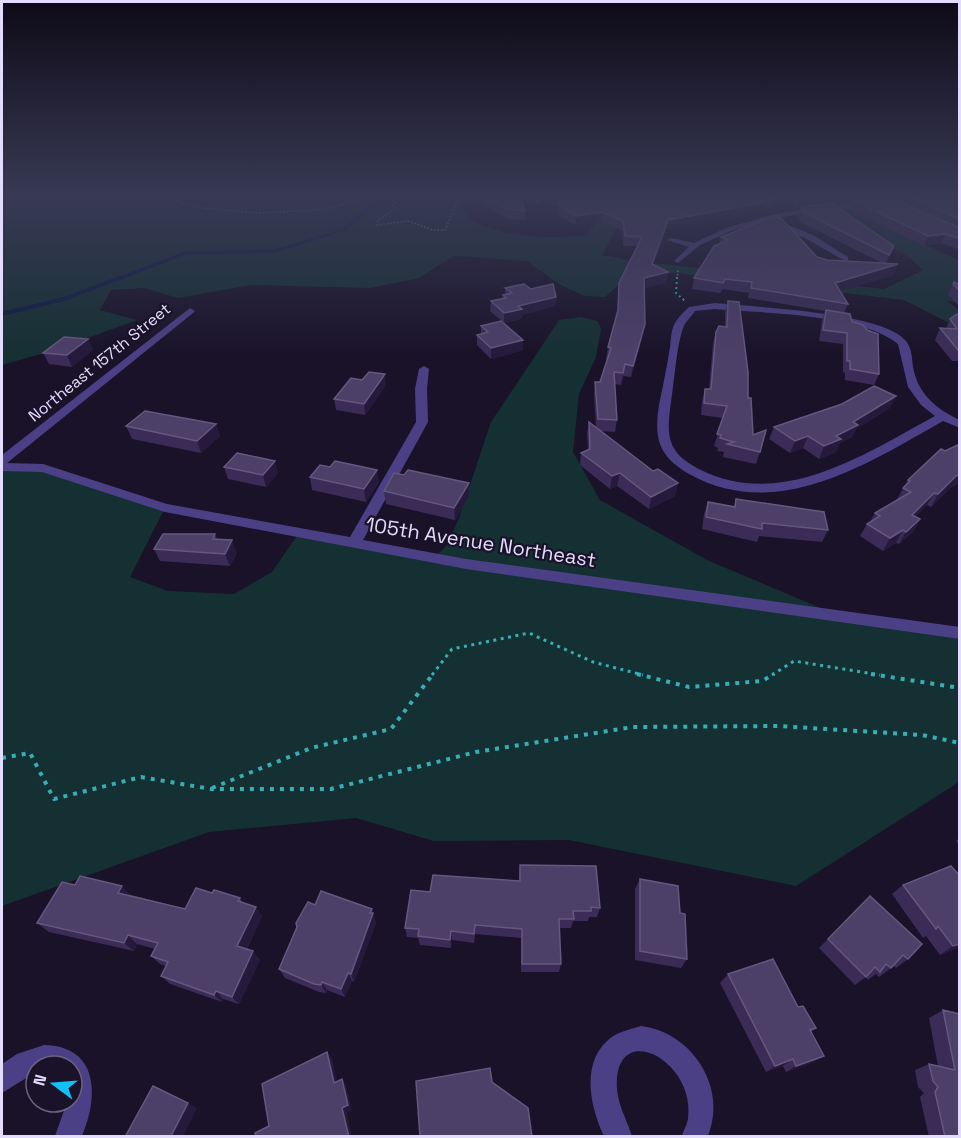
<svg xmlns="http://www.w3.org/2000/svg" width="961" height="1138" font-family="'Space Grotesk',sans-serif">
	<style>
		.green { fill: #153033 }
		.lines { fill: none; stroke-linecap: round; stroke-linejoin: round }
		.stream-far1 { stroke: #0e1b46; stroke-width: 3 }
		.stream { stroke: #0e1b46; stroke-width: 4 }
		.path-far3 { stroke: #37aeb6; stroke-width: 1.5; stroke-dasharray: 1.5 2; stroke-linecap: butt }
		.path-far2 { stroke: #37aeb6; stroke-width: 2; stroke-dasharray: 2 3; stroke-linecap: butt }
		.path-far1 { stroke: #37aeb6; stroke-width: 3; stroke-dasharray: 3 4.5; stroke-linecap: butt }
		.path { stroke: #37aeb6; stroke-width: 4; stroke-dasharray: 4 6; stroke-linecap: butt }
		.street { fill: #4b4085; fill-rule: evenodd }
		.wall { fill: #3a2c56; fill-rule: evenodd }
		.shaded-wall { fill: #251a3c }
		.building { fill: #4c3f68; stroke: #64587f; stroke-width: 1.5 }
		.labels { text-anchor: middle; stroke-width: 4.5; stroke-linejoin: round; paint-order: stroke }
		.far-street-label { font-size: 16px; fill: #e4dcfd; stroke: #191229 }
		.street-label { font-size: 20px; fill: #e4dcfd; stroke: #191229 }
	</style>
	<rect width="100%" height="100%" fill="#191229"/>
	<g class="green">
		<path d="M26,196H246L290,200L296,196H466L461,207C466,213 471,221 478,224C511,238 550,239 586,235L603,213L619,224L602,255L635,261L884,289L923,270L907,256L824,214L847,206L872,221L959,260V302L947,301L959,310V328L904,300L668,272L628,277L605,297L584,296L557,283L527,261L454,256L419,278L370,288L250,285L178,298L144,288L111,290L100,310L137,320L55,350L2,365V202Z"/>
		<polygon points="581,317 598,321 601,329 596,357 579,394 573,452 600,500 707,560 842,617 959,633 959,782 796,886 569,840 434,841 356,818 209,832 2,906 2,467 43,468 165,508 130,577 168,591 234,594 272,572 299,533 434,558 448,544 460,515 491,422 559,320"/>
	</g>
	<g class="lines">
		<g class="stream-far1">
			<polyline points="517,201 566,200"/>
			<polyline points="118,279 185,253 275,251 343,230 375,204 411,197 487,197"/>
		</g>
		<polyline class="stream" points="2,314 64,299 122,277"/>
		<g class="path-far3">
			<polyline points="136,196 134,198 162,197 202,208 257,213 323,210 354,201 342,196"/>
			<polyline points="400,196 393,205 396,209 378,220 377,225 408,221 433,230 445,230 460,196"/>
			<polyline points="677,279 678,270"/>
		</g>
		<polyline class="path-far2" points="677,277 676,293 685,301"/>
		<g class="path-far1">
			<polyline points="432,675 452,649 529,633 593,662 643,675"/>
			<polyline points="772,675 794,661 880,675"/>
		</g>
		<g class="path">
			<polyline points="637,674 689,687 762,681 774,674"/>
			<polyline points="871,674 960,688"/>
			<polyline points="2,758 30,753 54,799 141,777 211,789 331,789 476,752 633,727 779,726 922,735 960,743"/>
			<polyline points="212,788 311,748 391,729 433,674"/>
		</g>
		<g class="street">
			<polygon points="541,196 548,196 538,204 534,204 534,202"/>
			<path d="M932,199L960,200V204C897,202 835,207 773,219L813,235L848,257V261H845L807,239L769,223V220L731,231L700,245L678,263L674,261L689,247L667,240L671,238L694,243L726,228L767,216L809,208L853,203Z"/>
			<path d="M715,303C753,307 884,312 906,341C912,349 912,358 913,367C918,394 936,409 960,420V428L943,421C867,464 777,523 689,474C658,456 654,438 659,405C663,386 667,366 670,347C671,340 671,331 674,325C677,318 684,312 689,307ZM715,309C762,313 862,314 898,344L908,387L921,405L935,416C865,454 782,510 701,470C667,453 666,437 671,402C674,384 677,341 684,326C686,321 692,316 695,311Z"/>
			<polygon points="190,308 195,311 193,313 7,463 43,464 167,504 350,537 416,422 415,389 419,369 424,366 429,369 427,389 428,422 363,540 466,559 960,627 960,639 466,569 165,512 42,472 2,471 2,455"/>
			<path d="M641,1026C692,1032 728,1088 708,1136H682C683,1131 687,1125 688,1119C696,1063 622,1022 617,1078C615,1101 626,1117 632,1136H604C591,1109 581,1066 606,1042C616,1032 628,1030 641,1026Z"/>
			<path d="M44,1045C99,1046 99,1097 82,1136H55L67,1102H72V1066H36V1072L2,1093V1064L17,1054Z"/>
		</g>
	</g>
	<g class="wall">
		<polygon points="481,196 520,196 525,211 525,220 508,219 483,205"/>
		<path d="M563,196H960V250L941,243L924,246L850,210L853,202L835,203V205L894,246L890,256L886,264H898L894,275L840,291L848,304L844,313L852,322L879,374L874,385L845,380V373L843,372V344L819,341L822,321L825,311L748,298L749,293L723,289L720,293L692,289L694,278L719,244L721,237L817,257L827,260L882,263L800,222L798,216L801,207L796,208L794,204L770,209L765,207L764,211L667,230L653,265L668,272L666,283L644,288L645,324L643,335L631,377L623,376L621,385L615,384L617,420L615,432L601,431L653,471L678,483L675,496L649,509L617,486L610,489L580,465L581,453L588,450L587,434L589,422L596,428L594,394L595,382H600L608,359H606L608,347L617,315L619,283L638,246H623L622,230L601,221L575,225L557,214V204ZM804,196L819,205L804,207L807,198ZM889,198H909L906,205Z"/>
		<polygon points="953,284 960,285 960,307 948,295"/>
		<polygon points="505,288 531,289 556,297 555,306 522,315 521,319 504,323 490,311 491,301 502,298 503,295 505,294"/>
		<polygon points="728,301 748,398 753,435 760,452 756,464 723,457 724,452 717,451 718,448 714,446 723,418 701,415 702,401 705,389 709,389 713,343 716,332 725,326 725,312"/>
		<polygon points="960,317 960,361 952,361 935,340 940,328 946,329 950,319"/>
		<polygon points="481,326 523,340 523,350 491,359 477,345 477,335 481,334"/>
		<polygon points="88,339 93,350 72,367 49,364 43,353"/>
		<polygon points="362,380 386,385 365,415 336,410 334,399"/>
		<polygon points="890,408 856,429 852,437 840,443 836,452 819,459 803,448 790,453 769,439 774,427"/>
		<polygon points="216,424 220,436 201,453 132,439 126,426"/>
		<polygon points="960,444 960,482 949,489 931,507 927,505 915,517 920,519 913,532 899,544 896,543 883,551 860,536 867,524 870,522 875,513 896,501 908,480 945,451"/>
		<polygon points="224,467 278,473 266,487 228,479"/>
		<polygon points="404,475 469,483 469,496 455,520 386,504 384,491"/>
		<polygon points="310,477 379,482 366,502 312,490"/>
		<polygon points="736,499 828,530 822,542 759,536 757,542 702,529 704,514 708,502 734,506"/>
		<polygon points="215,534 217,539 237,553 230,566 160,561 154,549"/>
		<polygon points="960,837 960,847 956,841"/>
		<polygon points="520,865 600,908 597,917 589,917 588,921 573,921 571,928 559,928 561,964 559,972 521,972 521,938 475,934 474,943 452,940 451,948 420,945 418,938 407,937 405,928 430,892 519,881"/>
		<polygon points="960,876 960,947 940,955 926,936 923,938 892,894 903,885"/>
		<polygon points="640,879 680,913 687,959 681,968 635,960 635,889"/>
		<polygon points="212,893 240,898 243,903 262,916 247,949 260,960 239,1004 223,999 222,1002 170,984 161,976 166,966 160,964 151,956 155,949 137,944 134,951 49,932 37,923 131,895 185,909"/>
		<polygon points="870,896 908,959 896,968 894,966 879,977 876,974 868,980 866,977 855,985 819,948"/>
		<polygon points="315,905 372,909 376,923 354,982 352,981 345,997 327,990 326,993 319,992 285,978 279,969"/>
		<polygon points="728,974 798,1007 816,1028 811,1032 824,1056 813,1062 786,1072 783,1066 766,1072 720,983"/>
		<polygon points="943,1010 960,1014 960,1137 929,1137 920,1097 924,1093 918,1087 915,1070 929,1064 938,1066 929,1018"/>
	</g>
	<g class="shaded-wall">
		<polygon points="793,196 797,196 794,204 770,209 773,200"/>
		<polygon points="822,196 896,196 895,198 819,205"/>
		<polygon points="807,198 804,207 796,208 798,199"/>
		<polygon points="766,202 764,211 667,230 650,274 652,264 668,220"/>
		<polygon points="602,212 601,221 575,225 576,216"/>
		<polygon points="945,234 941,243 924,246 928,236"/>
		<polygon points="894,246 890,256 885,265 889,255"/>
		<polygon points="898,264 894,275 832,294 835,283"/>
		<polygon points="668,272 666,283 642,289 644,278"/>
		<polygon points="556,297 555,306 522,315 521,319 504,323 504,313 518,306"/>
		<polygon points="645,324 643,335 631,377 633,366"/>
		<polygon points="88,339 93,350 72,367 67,355"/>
		<polygon points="523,340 523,350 491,359 491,348"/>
		<polygon points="385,374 386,385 365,415 364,404"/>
		<polygon points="896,396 890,408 856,429 852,437 840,443 836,452 819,459 824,446 836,436 853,422"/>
		<polygon points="216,424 220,436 201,453 197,441"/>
		<polygon points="808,436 803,448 790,453 795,441"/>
		<polygon points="275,461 278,473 266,487 263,475"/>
		<polygon points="377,470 379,482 366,502 364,489"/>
		<polygon points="620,473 617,486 610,489 612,476"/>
		<polygon points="960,474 960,482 949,489 931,507 938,494 956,476"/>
		<polygon points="469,483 469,496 455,520 454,508"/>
		<polygon points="678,483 675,496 649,509 651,497"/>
		<polygon points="934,493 927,505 905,528 912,515"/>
		<polygon points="920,519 913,532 899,544 906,532"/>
		<polygon points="903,530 896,543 883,551 890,538"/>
		<polygon points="232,540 237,553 230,566 225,554"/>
		<polygon points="122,886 131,895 118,893"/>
		<polygon points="256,907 262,916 244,955 237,946"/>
		<polygon points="372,909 376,923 354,982 351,974"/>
		<polygon points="451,931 452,940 451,948 450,940"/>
		<polygon points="128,935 137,944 134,951 124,943"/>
		<polygon points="960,944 960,947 940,955 953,946"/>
		<polygon points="253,951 260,960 239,1004 232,997"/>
		<polygon points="348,973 352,981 345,997 341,989"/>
		<polygon points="322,982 327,990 326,993 321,985"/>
		<polygon points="216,991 223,999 222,1002 214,995"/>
		<polygon points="327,1052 332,1058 338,1088 334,1083"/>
		<polygon points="824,1056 813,1062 786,1072 796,1066"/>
		<polygon points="793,1059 783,1066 766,1072 775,1066"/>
		<polygon points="342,1079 346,1085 352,1110 347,1113 352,1137 349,1137 342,1108"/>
		<polygon points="188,1103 197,1108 183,1137 173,1137 171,1136"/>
	</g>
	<g class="building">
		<polygon points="483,196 520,196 525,211 508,209"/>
		<polygon points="563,196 761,196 766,202 668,220 652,264 668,272 644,278 645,324 633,366 625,364 623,373 614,372 617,420 598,419 595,382 600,382 611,348 608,347 618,310 619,283 642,237 625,236 623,221 602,212 576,216 557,204"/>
		<polygon points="762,196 793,196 773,200"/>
		<polygon points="797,196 803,196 807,198 798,199"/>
		<polygon points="909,197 960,197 960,219"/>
		<polygon points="889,198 960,228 960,239 945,234 928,236 854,201"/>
		<polygon points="835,203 834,205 894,246 889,255 803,212 801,207"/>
		<polygon points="775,216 782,219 817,257 827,260 898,264 835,283 848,304 751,288 752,282 725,279 723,283 694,278 714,246 728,240 721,237"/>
		<polygon points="954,282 960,285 960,291 953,284"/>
		<polygon points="524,284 531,289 553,284 556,297 518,306 522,309 504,313 491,301 506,298 503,295 512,293 505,288"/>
		<polygon points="728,301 739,302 748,372 748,398 751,398 753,435 766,430 760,452 727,444 734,442 720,438 721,435 717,434 727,406 704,403 705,389 711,389 716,332 719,326 727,327"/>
		<polygon points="826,310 850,314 852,322 863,325 867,330 878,334 879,374 850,369 850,361 847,361 847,333 823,330"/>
		<polygon points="957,314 960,317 960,350 958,350 940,328 957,329 950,319"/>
		<polygon points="501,321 523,340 491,348 477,335 488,332 481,326"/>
		<polygon points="64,337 88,339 67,355 43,353"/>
		<polygon points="369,372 385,374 364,404 334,399 351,378 362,380"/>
		<polygon points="874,386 896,396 853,422 858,425 836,436 841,439 824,446 808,436 795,441 774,427 842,404"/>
		<polygon points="145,411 216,424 197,441 126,426"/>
		<polygon points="589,422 653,471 658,469 678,483 651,497 620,473 612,476 581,453 590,449"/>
		<polygon points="960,444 960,474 956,476 938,494 934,493 912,515 920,519 906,532 903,530 890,538 867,524 880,516 875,513 911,492 903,488 910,481 908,480 941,449 945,451"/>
		<polygon points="237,453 275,461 263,475 224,467"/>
		<polygon points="335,461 377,470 364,489 310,477 320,465 330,467"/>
		<polygon points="408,470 469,483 454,508 384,491 394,473 404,475"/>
		<polygon points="736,499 824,512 828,530 762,523 762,529 706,517 708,502 735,507"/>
		<polygon points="163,534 215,534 213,539 232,540 225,554 154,549"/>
		<polygon points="520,865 596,866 600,908 591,907 591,911 573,911 574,919 559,919 561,964 522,964 522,929 475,925 474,934 451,931 450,940 418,936 419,929 405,928 411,890 430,892 433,875 520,881"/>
		<polygon points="951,866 960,876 960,944 953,946 938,926 936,929 903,885"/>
		<polygon points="80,876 122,886 118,893 185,909 196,888 212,893 214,890 240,898 238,901 256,907 237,946 253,951 232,997 216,991 214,995 161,976 168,962 151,956 158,943 128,935 124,943 37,923 62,882 75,885"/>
		<polygon points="640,879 678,886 680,913 685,914 687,959 640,951"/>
		<polygon points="321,891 372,909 370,913 373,913 351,974 348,973 341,989 322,982 321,985 314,984 279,969 297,927 296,923 308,902 315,905"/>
		<polygon points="870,896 922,944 908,959 903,955 891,968 886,964 880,972 875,967 866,977 828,939"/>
		<polygon points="773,959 798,1007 803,1006 816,1028 810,1030 824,1056 796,1066 793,1059 775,1066 728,974"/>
		<polygon points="943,1010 960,1014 960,1137 945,1137 935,1092 938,1087 933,1081 929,1064 955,1070"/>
		<polygon points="327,1052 334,1083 342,1079 348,1105 342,1108 349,1137 256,1137 255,1133 269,1126 262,1084"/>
		<polygon points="490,1068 492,1082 528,1108 532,1137 420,1137 416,1081"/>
		<polygon points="153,1086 188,1103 171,1136 173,1137 125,1137"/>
	</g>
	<linearGradient id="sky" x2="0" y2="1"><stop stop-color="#0e0a17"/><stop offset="0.55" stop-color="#383954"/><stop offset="1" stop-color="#383954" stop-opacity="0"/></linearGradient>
	<rect width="961" height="355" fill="url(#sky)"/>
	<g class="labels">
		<g class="far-street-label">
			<text transform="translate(99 362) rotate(-39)" y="6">Northeast 157th Street</text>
		</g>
		<g class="street-label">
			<text transform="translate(481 542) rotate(9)" y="7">105th Avenue Northeast</text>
		</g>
	</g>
	<rect width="961" height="1138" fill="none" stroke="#e4dcfd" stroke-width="6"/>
	<g transform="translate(54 1084) rotate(286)"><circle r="28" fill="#191229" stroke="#6a637e" stroke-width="1.5"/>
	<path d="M0-4.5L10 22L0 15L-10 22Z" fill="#13c0f3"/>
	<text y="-9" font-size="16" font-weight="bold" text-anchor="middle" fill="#e4dcfd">N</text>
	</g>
</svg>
